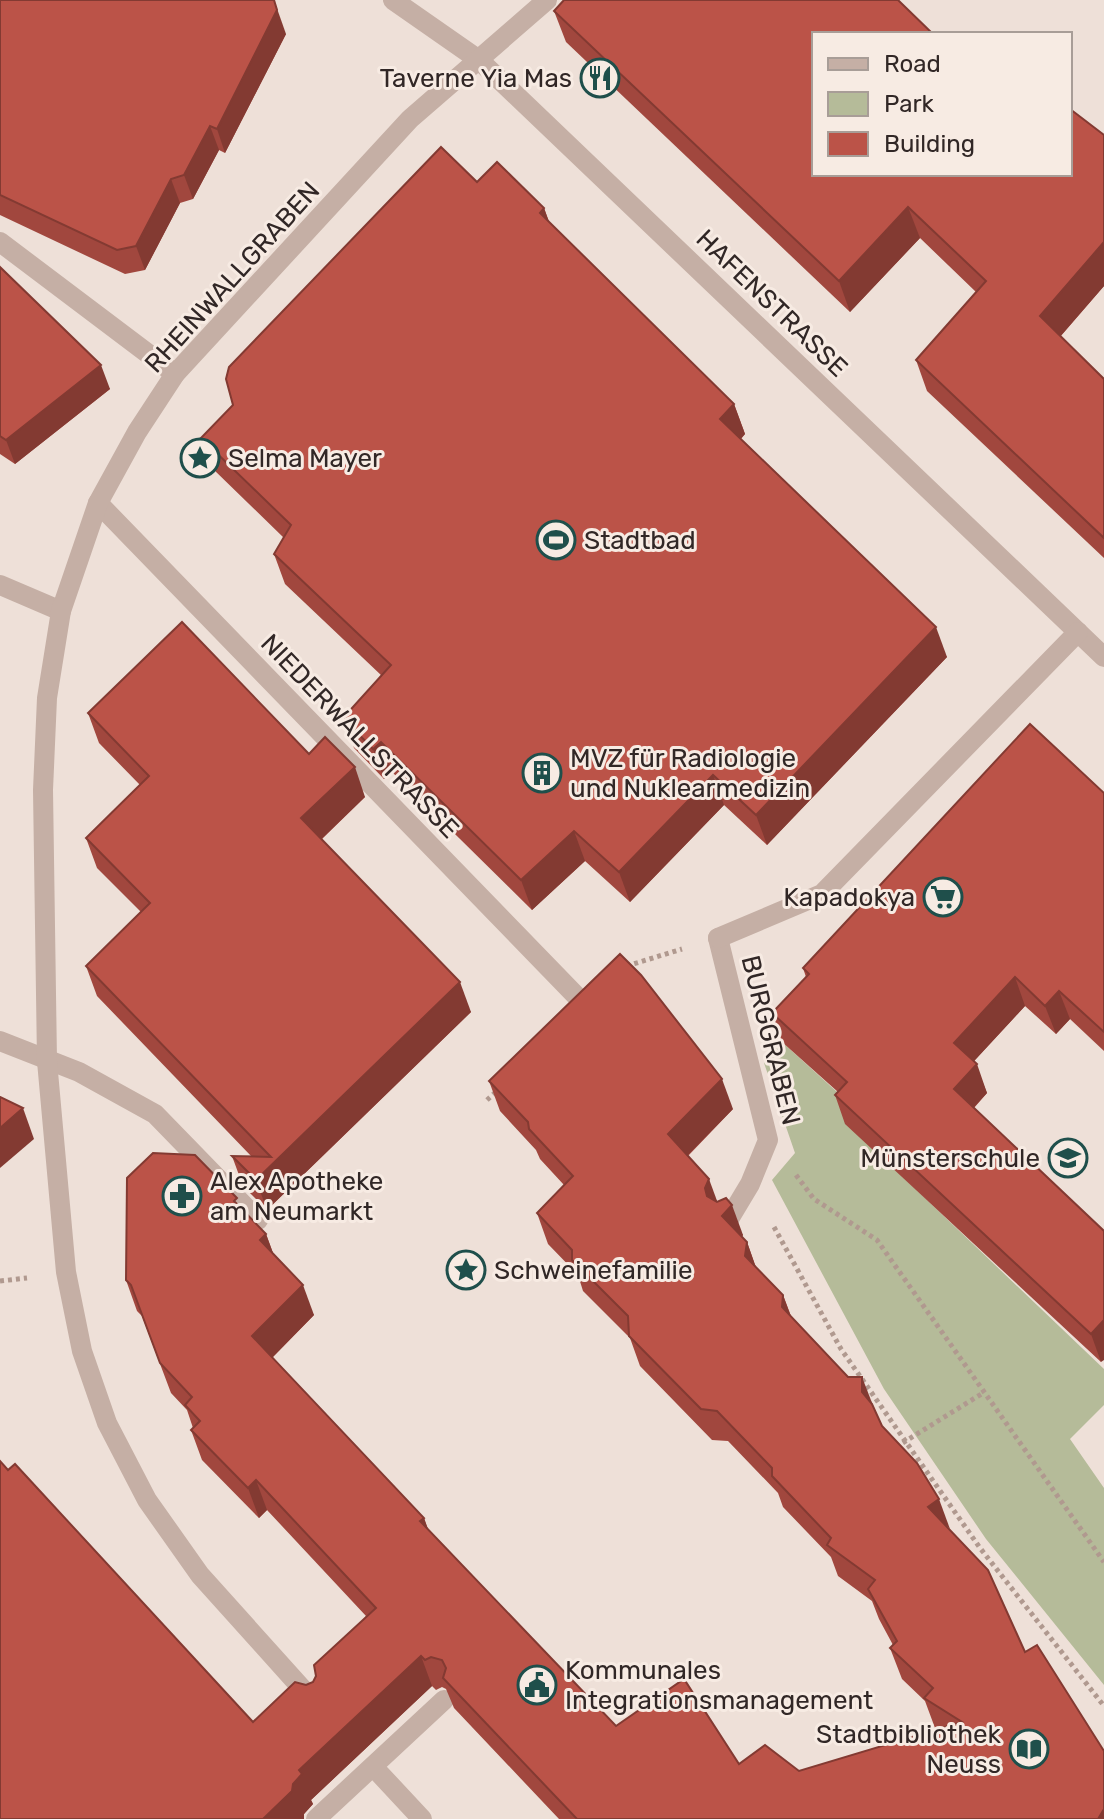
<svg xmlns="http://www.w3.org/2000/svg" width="1104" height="1819" font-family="Rubik,sans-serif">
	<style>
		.green { fill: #b5bb99 }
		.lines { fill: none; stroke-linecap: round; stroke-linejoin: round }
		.path { stroke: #b0998f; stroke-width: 5; stroke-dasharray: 4 4; stroke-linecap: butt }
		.lane { stroke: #c5afa5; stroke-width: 20 }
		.street { stroke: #c5afa5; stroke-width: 20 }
		.path-bridge { stroke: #b0998f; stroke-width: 5; stroke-dasharray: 4 4; stroke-linecap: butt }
		.street-bridge { stroke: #c5afa5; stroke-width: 20 }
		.wall { fill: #a1473e }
		.shaded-wall { fill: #833a32 }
		.building { fill: #bb5348; stroke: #833a32; stroke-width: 2 }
		.labels { text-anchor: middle; stroke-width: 6; stroke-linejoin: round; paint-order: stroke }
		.poi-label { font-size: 26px; fill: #312726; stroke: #f7ebe3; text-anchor: start }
		.street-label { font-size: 26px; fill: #312726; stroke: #f7ebe3 }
	</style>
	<rect width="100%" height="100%" fill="#eee0d8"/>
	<polygon class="green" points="782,1042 858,1111 906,1180 1104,1369 1104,1405 1070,1439 1104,1488 1104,1685 986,1539 884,1389 772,1180 795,1153 764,1063"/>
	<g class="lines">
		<g class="path">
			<polyline points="627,967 630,965 682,949"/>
			<polyline points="487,1100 498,1090"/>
			<polyline points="796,1175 814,1199 877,1240 1104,1562"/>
			<polyline points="774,1227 841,1349 980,1548 1104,1706"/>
			<polyline points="0,1281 27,1278"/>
		</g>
		<polyline class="lane" points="718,938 768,1140 750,1184 729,1219"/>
		<g class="street">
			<polyline points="393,0 479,60 1104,657"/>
			<polyline points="0,242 175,374"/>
			<polyline points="98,503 585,1005"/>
			<polyline points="0,585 61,611"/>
			<polyline points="718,938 822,894 1078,632"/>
			<polyline points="0,1041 79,1072 155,1114 258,1220"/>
			<polyline points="315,1703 200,1575 147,1500 107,1423 82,1351 66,1272 47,1061 43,790 47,698 61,611 98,503 137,432 175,374 410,119 547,0"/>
			<polyline points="380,1774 422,1819"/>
		</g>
		<polyline class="path-bridge" points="896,1447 983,1393"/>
		<polyline class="street-bridge" points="316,1819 444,1700"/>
	</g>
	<g class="wall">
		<polygon points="0,0 286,34 225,153 219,150 193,199 180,203 145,270 125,274 0,215"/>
		<polygon points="554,11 814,34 1104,135 1104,286 1060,337 1104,379 1104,558 927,391 916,360 976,292 920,238 850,312 566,42"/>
		<polygon points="477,182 544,208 549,222 734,404 745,434 741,439 947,657 767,845 724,805 630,902 585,861 532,910 392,772 384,779 354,748 343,718 382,676 285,584 274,554 284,538 212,468 201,438"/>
		<polygon points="0,267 110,389 15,464 0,454"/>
		<polygon points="88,713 309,754 365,797 322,839 471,1012 267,1210 243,1186 232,1156 252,1157 97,996 86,966 141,912 97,868 86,838 140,785 99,743"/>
		<polygon points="1104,793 1104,1051 1070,1019 1056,1034 1025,1006 974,1061 987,1093 974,1108 1104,1231 1101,1362 845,1124 835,1095 838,1092 782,1042 772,1013 806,977 803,968"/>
		<polygon points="489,1081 733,1109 688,1156 717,1201 743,1235 742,1237 747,1242 756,1268 783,1295 791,1316 874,1408 882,1426 949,1529 1025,1652 1104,1819 559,1819 454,1708 446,1689 442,1687 436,1690 432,1686 311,1800 313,1804 304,1814 304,1819 0,1819 253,1722 313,1682 366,1616 267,1510 259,1518 202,1460 191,1430 193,1428 187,1410 171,1393 142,1316 137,1311 126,1280 241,1208 266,1234 273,1253 314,1315 272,1358 424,1518 428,1530 616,1726 739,1764 799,1771 937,1729 935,1728 925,1701 902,1679 890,1648 893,1645 879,1619 872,1601 838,1576 831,1557 783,1507 778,1493 728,1441 712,1440 640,1366 630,1338 583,1291 578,1275 548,1244 537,1213 564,1185 540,1159 536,1150 500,1111"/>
	</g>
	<g class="shaded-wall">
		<polygon points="274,0 286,34 225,153 217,129"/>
		<polygon points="210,126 219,150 193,199 184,175"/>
		<polygon points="171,179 180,203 145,270 136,246"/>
		<polygon points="908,207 920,238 850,312 839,281"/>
		<polygon points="544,208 555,238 540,213"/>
		<polygon points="1104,242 1104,286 1051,347 1040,316"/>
		<polygon points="101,365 110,389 15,464 6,440"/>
		<polygon points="734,404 745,434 731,449 720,419"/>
		<polygon points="936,627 947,657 767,845 756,815"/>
		<polygon points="381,742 392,772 384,779 373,749"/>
		<polygon points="355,767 365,797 312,848 301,818"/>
		<polygon points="713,775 724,805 630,902 619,872"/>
		<polygon points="574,831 585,861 532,910 521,880"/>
		<polygon points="1015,977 1025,1006 964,1072 954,1043"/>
		<polygon points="460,982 471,1012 267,1210 256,1180"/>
		<polygon points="1059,991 1070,1019 1056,1034 1045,1006"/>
		<polygon points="977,1064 987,1093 964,1118 954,1089"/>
		<polygon points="722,1079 733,1109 679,1164 668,1134"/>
		<polygon points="23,1108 34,1139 0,1168 0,1128"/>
		<polygon points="709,1179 720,1209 707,1196 705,1188"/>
		<polygon points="732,1205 743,1235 733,1247 722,1216"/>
		<polygon points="266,1234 277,1264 260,1240"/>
		<polygon points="747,1242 758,1273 745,1256"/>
		<polygon points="303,1285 314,1315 263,1367 252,1336"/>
		<polygon points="783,1295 794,1325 782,1307"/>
		<polygon points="1104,1320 1104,1360 1101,1362 1091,1334"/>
		<polygon points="862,1377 874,1408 862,1392"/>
		<polygon points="256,1480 267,1510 259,1518 248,1488"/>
		<polygon points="939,1499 950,1529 928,1507"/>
		<polygon points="424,1518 435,1548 420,1521"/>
		<polygon points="421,1656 432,1686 311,1800 313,1804 304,1814 304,1819 263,1819 299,1770"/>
		<polygon points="1104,1809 1104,1819 1098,1819"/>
	</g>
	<g class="building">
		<polygon points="0,0 274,0 277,10 217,129 210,126 184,175 171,179 136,246 117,250 0,195"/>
		<polygon points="564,0 898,0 933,34 814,34 814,174 1070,174 1070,109 1104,135 1104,242 1040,316 1104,379 1104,538 916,360 986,281 908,207 839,281 554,11"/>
		<polygon points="441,147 477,182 497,162 544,208 540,213 734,404 720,419 936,627 756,815 713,775 619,872 574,831 521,880 381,742 373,749 343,718 391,665 274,554 291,525 201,438 233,405 226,379 229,367"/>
		<polygon points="0,267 101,365 6,440 0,436"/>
		<polygon points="182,622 309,754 325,737 355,767 301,818 460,982 256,1180 232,1156 271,1157 86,966 150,903 86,838 149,776 88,713"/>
		<polygon points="1030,724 1104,793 1104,1032 1059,991 1045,1006 1015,977 954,1043 977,1064 954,1089 1104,1231 1104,1320 1091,1334 835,1095 847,1082 772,1013 809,974 803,968"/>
		<polygon points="620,954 641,975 722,1079 668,1134 709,1179 705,1188 707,1196 717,1202 726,1198 732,1205 722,1216 747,1242 745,1256 783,1295 782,1307 848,1377 862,1377 862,1392 872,1404 882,1426 917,1463 939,1499 928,1507 988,1570 1025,1652 1037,1645 1104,1751 1104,1809 1098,1819 577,1819 443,1678 446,1668 442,1660 431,1657 425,1660 421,1656 299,1770 302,1774 293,1784 292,1791 263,1819 0,1819 0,1461 8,1470 15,1464 253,1722 295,1682 306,1685 313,1682 316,1676 314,1665 376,1608 256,1480 248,1488 191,1430 200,1421 185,1405 192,1397 160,1363 131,1285 126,1280 127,1178 153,1153 195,1155 237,1198 234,1201 266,1234 260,1240 303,1285 252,1336 424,1518 420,1521 616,1726 684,1679 739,1764 765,1745 799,1771 962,1722 924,1698 933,1688 890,1648 897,1641 868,1589 875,1580 827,1545 831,1538 772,1476 772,1468 717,1411 701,1409 629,1336 628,1316 572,1260 572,1250 537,1213 573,1176 529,1129 528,1122 489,1081"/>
		<polygon points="0,1097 23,1108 0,1128"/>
	</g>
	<defs>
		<g id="restaurant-ring" transform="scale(2)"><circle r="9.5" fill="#f7ebe3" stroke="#1f4f4b" stroke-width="1.5"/><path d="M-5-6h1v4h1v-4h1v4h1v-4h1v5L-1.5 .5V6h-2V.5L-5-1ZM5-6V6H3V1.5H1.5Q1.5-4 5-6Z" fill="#1f4f4b"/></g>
		<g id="sight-ring" transform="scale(2)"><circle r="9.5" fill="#f7ebe3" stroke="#1f4f4b" stroke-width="1.5"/><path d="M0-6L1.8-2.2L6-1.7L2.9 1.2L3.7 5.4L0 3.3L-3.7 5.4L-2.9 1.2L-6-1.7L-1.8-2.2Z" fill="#1f4f4b"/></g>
		<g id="stadium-ring" transform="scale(2)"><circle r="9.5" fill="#f7ebe3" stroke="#1f4f4b" stroke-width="1.5"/><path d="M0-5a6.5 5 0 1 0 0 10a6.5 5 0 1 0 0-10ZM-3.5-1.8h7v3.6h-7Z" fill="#1f4f4b"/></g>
		<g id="building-ring" transform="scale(2)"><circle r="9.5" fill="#f7ebe3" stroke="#1f4f4b" stroke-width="1.5"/><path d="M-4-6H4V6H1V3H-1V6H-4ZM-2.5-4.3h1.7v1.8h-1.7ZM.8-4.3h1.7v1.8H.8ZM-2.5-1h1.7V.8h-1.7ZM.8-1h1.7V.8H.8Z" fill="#1f4f4b"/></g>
		<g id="supermarket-ring" transform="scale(2)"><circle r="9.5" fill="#f7ebe3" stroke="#1f4f4b" stroke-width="1.5"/><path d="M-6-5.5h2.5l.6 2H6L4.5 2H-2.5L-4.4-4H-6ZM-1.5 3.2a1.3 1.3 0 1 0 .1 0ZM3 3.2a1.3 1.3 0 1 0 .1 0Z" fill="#1f4f4b"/></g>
		<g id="school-ring" transform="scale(2)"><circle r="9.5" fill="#f7ebe3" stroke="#1f4f4b" stroke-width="1.5"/><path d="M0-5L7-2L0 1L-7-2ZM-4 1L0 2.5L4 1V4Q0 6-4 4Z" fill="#1f4f4b"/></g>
		<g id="pharmacy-ring" transform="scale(2)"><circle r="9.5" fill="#f7ebe3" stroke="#1f4f4b" stroke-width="1.5"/><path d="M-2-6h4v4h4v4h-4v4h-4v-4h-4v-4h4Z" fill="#1f4f4b"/></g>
		<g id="civic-ring" transform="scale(2)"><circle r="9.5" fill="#f7ebe3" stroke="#1f4f4b" stroke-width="1.5"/><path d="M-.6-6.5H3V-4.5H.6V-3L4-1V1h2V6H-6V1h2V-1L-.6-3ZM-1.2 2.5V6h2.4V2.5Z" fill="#1f4f4b"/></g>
		<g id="library-ring" transform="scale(2)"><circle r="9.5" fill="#f7ebe3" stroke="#1f4f4b" stroke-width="1.5"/><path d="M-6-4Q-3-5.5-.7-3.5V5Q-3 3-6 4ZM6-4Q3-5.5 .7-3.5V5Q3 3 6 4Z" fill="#1f4f4b"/></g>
	</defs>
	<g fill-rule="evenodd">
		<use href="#restaurant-ring" x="600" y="78"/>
		<use href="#sight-ring" x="200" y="458"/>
		<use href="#stadium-ring" x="556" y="540"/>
		<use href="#building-ring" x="542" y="773"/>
		<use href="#supermarket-ring" x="943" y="897"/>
		<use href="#school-ring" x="1068" y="1158"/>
		<use href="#pharmacy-ring" x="182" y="1196"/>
		<use href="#sight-ring" x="466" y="1270"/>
		<use href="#civic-ring" x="537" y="1685"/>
		<use href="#library-ring" x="1029" y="1749"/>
	</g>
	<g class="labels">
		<g class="poi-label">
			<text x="572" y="87" text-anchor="end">Taverne Yia Mas</text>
			<text x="228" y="467">Selma Mayer</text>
			<text x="584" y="549">Stadtbad</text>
			<text x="570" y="767">MVZ für Radiologie<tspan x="570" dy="30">und Nuklearmedizin</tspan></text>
			<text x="915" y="906" text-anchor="end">Kapadokya</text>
			<text x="1040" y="1167" text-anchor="end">Münsterschule</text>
			<text x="210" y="1190">Alex Apotheke<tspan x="210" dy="30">am Neumarkt</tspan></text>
			<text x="494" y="1279">Schweinefamilie</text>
			<text x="565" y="1679">Kommunales<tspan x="565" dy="30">Integrationsmanagement</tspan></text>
			<text x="1001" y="1743" text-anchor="end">Stadtbibliothek<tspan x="1001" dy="30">Neuss</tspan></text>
		</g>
		<g class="street-label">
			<text transform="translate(232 277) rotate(-48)" y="9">RHEINWALLGRABEN</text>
			<text transform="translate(772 303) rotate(44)" y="9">HAFENSTRASSE</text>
			<text transform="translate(360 736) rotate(46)" y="9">NIEDERWALLSTRASSE</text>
			<text transform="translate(771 1040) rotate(76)" y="9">BURGGRABEN</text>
		</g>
	</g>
	<rect x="812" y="32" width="260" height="144" fill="#f7ebe3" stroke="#a89d97" stroke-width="2"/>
	<rect x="828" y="58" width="40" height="12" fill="#c5afa5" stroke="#a89d97" stroke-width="2"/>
	<text x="884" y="72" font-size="24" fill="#312726">Road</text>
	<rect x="828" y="92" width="40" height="24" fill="#b5bb99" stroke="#a89d97" stroke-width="2"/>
	<text x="884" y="112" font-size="24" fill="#312726">Park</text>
	<rect x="828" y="132" width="40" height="24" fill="#bb5348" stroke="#a89d97" stroke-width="2"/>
	<text x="884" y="152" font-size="24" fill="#312726">Building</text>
</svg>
